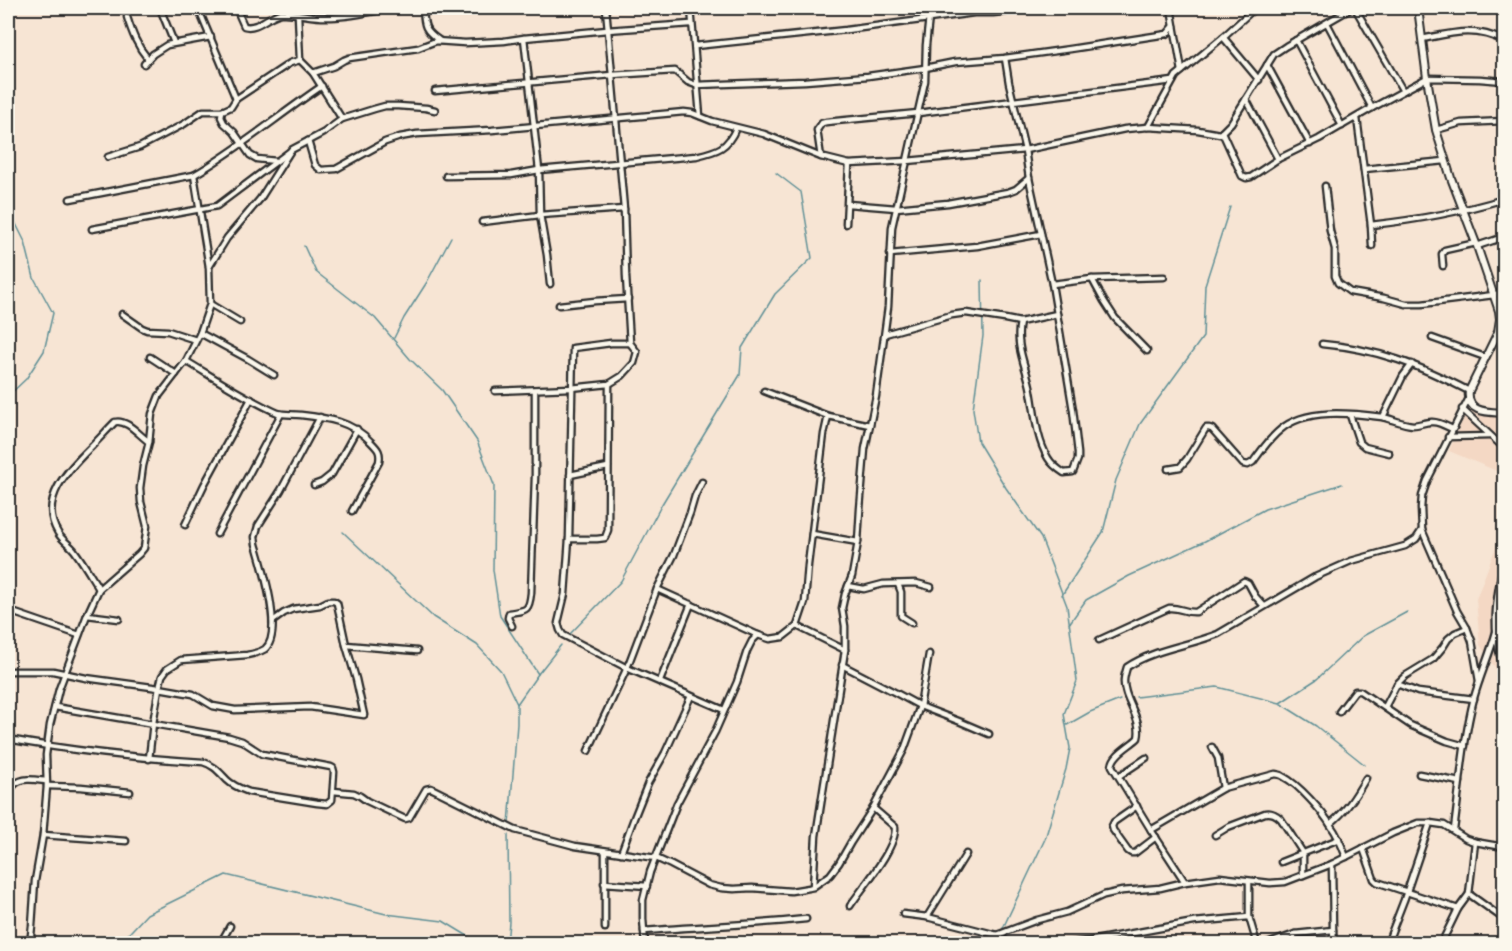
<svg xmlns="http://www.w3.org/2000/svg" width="1512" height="951" font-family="'Gochi Hand',sans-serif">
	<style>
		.built { fill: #f4d8c4 }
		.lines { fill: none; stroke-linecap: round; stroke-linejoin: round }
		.stream { stroke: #609096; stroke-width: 1.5 }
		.street-casing { stroke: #2b2b2b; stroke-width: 9 }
		.secondary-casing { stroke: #2b2b2b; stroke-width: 10 }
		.street { stroke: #fbf7ec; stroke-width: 4.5 }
		.secondary { stroke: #fbf7ec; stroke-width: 6 }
	</style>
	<rect width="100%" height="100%" fill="#f7e5d4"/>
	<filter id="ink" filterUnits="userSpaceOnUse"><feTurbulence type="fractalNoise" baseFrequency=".0167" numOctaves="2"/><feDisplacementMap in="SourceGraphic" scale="12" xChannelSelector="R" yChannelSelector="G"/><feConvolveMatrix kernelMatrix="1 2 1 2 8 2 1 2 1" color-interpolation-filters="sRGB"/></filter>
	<g filter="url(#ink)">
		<g class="built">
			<polygon points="1468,407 1484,416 1504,418 1504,491 1504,474 1449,451"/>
			<polygon points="1504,526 1504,681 1480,645 1476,599"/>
		</g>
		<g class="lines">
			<g class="stream">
				<polyline points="8,208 25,242 34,278 53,313 44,351 26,379 8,396"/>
				<polyline points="304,246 316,272 375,318 410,359 442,390 477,441 494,485 493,570 500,616 538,674"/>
				<polyline points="982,280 983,336 973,409 978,442 1006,488 1041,538 1067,606 1077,681 1064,714 1070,748 1066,769 1045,839 1003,928"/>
				<polyline points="394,338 404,318 427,282 451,237"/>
				<polyline points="343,532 433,617 477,645 501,671 517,704"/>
				<polyline points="1062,595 1103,532 1116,480 1140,424 1203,337 1205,285 1230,207"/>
				<polyline points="1069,624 1086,600 1129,576 1205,541 1265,509 1342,484"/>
				<polyline points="570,634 621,581 662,504 740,375 742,348 775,294 812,258 801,192 776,173"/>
				<polyline points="1136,697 1217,687 1280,703 1317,679 1363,636 1407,612"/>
				<polyline points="1281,704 1316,726 1365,765"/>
				<polyline points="1067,725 1090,712 1120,700"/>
				<polyline points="509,824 517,724 517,704 538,674 561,645"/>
				<polyline points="119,944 147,914 226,875 386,914 443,921 481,944"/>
				<polyline points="507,944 509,922 508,835"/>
			</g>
			<g class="street-casing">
				<g id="street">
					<polyline points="160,8 174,43"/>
					<polyline points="198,8 236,99"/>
					<path d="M236,8L244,26C258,30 269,14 282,13C295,12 314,18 328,17C350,17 372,11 393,8"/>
					<path d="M423,8C424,26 424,30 440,41"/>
					<polyline points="691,8 700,116"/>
					<polyline points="1171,8 1182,71"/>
					<polyline points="1355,8 1403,91"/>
					<polyline points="298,15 300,60"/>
					<path d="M127,17C132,33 137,46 148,59"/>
					<polyline points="1327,23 1372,108"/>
					<polyline points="1223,37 1259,80"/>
					<polyline points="524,38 539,170 540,215 547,255 550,284"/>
					<path d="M1422,39C1452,33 1475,26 1504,41"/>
					<polyline points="1296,40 1342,126"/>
					<polyline points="695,46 846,30 974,13 993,13 1043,8"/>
					<path d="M1005,58L1009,83L1025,150L1029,178L1052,284L1073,410L1078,453V459L1073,472L1064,473C1058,469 1052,465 1048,458C1035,436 1035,409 1030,386C1025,364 1015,345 1020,322"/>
					<polyline points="144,64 153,54 167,45 211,37"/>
					<polyline points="1267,65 1310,144"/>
					<polyline points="435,91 612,75 675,71 688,82 696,85 805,81 868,76 925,68 955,62 1005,58 1070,49 1167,34 1174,26"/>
					<polyline points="1246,99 1278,159"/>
					<polyline points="222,111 221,117 224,123 234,132 250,155 257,159 276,161"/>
					<polyline points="1357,118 1371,225 1372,246"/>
					<polyline points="342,119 313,73 334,66 344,60 349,58 418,48 436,41 465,43 504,41 524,38 607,30 691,24"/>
					<polyline points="1148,127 1176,76 1223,37 1255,8"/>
					<polyline points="1436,130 1461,123 1504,121"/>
					<polyline points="1222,132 1242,176 1246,178 1251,177 1278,159 1319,139 1372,108 1427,78 1480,79 1504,81"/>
					<polyline points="308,141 315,165 321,170 336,169 385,142 400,137 417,134 492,130 684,112 692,113 712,121 764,134 821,157 849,164 907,161 1025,150 1125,129 1148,127 1198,130 1220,134 1231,123 1274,54 1286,46 1352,8"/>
					<polyline points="108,157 140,147 184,124 203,111 222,111 231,107 236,99 290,63 300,60 313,73"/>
					<polyline points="821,157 817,130 822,123 826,122 918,113 1173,81"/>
					<polyline points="1364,169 1445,161"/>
					<polyline points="194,175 209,267"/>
					<path d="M446,176L511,175L539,170L696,156C717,151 727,149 736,128"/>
					<polyline points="1325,186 1330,231 1335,249 1335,276 1338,283 1350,292 1384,298 1406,304 1422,304 1494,295 1504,291"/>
					<path d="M70,199L194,175C239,149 279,115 322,86"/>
					<polyline points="848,204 896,208 948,203 1008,192 1016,189 1029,178"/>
					<polyline points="482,222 540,215 624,209"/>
					<polyline points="846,224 849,164"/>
					<path d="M1371,225C1416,220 1461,212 1504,199"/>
					<polyline points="92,229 217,206 289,152"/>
					<polyline points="1477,246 1504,237"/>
					<polyline points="890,254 977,246 1041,234"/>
					<polyline points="1443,266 1442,254 1445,250 1476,243"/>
					<polyline points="1092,279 1104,301 1115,318 1147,351"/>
					<polyline points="1052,284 1092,279 1164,277"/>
					<polyline points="210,304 240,322"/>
					<polyline points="559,305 595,301 628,299"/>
					<polyline points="122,314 142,328 147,330 168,331 196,340"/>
					<polyline points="1500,325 1504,338"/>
					<polyline points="200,333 248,359 274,375"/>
					<polyline points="885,334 952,315 966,313 1005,319 1020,322 1057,314"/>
					<polyline points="1432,338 1485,357"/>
					<polyline points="630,343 611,343 573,348 569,539 565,594 558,623 560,630 563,635 627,668 724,710"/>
					<path d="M1322,344C1378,349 1419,365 1469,391"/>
					<polyline points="150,357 176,374"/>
					<path d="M186,361C216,379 246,399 278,413C284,415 293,414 301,415C327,418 352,421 371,442C378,449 381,452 379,462L352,511"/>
					<polyline points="495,391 571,388 609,384 622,376 634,363 637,352 630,343 626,276 624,209 606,8"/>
					<polyline points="764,391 828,416 870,425"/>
					<polyline points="1462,409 1504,448"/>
					<polyline points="1350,415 1359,442 1365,447 1389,453"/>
					<polyline points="1383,417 1403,376 1412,364"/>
					<polyline points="1448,437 1490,436"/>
					<path d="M1168,469L1180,467L1187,459L1206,428H1209L1212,429L1243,464L1248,465L1253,462C1261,451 1269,439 1280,430C1305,408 1350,413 1382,417C1392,419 1402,424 1413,425C1419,425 1425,422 1431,422C1438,421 1446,426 1452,429"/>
					<polyline points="570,475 608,467"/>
					<polyline points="314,485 322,482 332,474 357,429"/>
					<polyline points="185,525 204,485 251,399"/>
					<polyline points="1422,530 1457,611 1467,628 1472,641 1479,681"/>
					<polyline points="217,534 281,414"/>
					<polyline points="812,534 858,542"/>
					<polyline points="569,539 597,539 605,538 608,530 609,384"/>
					<path d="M1504,561C1495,603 1491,628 1504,670"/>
					<polyline points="898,584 901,592 901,616 912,623"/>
					<polyline points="848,586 864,589 883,584 916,583 931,587"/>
					<path d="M99,589C91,576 83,562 74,550C69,544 62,540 58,533C37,499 70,468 92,446C100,438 107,430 115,422C127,419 139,435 149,442"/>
					<polyline points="657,589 758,635"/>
					<polyline points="8,613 12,612 79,635"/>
					<polyline points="87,615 119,619"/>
					<path d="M512,626L508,618L509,613C526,610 529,612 531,593L535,477V390"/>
					<polyline points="797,626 845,650"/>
					<path d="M1099,640L1169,608C1179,607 1186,613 1196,612L1244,581L1248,583L1255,596L1264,606"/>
					<polyline points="346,645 417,651"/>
					<polyline points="842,665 896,693 920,706 961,722 989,734"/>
					<polyline points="8,671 53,671 86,678 159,688 193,694 213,706 235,710 310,707 364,715 356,679 346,645 337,603 334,601 328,601 320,605 293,609 284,613 273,621"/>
					<polyline points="660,681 691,604"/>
					<polyline points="1397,684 1418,692 1474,699"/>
					<polyline points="1385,707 1397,684 1405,676 1433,659 1443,647 1448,639 1455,633 1467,628"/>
					<polyline points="1339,712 1355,691 1360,691 1410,725 1447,741 1465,746"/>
					<path d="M8,739C72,751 137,758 203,762C214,765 219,772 227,780C233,786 241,789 249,792L317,803L327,804L332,800L334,772L333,768L331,767L262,754L242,741L229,737L55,707"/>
					<polyline points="1212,747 1218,758 1223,788"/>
					<polyline points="588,751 627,668 657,589 674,555 690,513 695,496 702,482"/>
					<path d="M149,759L153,723L159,688L162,676L167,669L181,660L247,655C253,654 260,652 265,649C284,633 262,565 256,544L255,537L258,526L281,490L320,417"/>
					<polyline points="1419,774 1460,782"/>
					<polyline points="1119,776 1146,758"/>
					<polyline points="47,786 81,787 130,792"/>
					<polyline points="333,791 354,793 360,796 367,801 405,819 409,818 426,789 431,788 515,830 575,846 656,858 671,865 709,885 721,888 734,889 752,888 791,891 809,888 813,887 830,875 839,863 851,842 873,808 904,750 920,706 929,654"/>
					<path d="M8,792C10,790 12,787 15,784C24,777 36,780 46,781"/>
					<polyline points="1137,806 1114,822 1112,826 1113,830 1128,851 1131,853 1135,853 1156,837"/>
					<path d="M1330,824C1347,810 1355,797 1366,778"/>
					<path d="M1151,830L1112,766C1113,754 1130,746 1138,738C1143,718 1123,700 1124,681C1124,676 1126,671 1127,667C1154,649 1188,646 1218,634L1315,577L1351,561L1405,546L1416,539L1422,530L1421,508L1422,496L1427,481L1469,398"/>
					<path d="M1454,830C1460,786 1463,741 1474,698C1480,676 1490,654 1496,632"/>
					<polyline points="43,835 126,841"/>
					<path d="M1215,835L1228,827L1265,813C1272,812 1276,814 1281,819L1303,853V875"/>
					<polyline points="1363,848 1374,879 1377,882 1458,909"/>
					<polyline points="605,851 605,928"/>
					<polyline points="621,853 634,818 648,783 665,753 691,696"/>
					<polyline points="1281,862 1339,839"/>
					<path d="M1185,882L1151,830L1223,788L1275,774C1280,775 1280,774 1284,777C1298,784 1323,812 1331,826C1338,835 1342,846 1346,857"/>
					<polyline points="1249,882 1249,917 1257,944"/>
					<polyline points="604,883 647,886"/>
					<polyline points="813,887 816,836 845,650 845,626 842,608 845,594 852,576 858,542 860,509 865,449 876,396 888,307 892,227 925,81 926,45 930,8"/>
					<polyline points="1469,894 1501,917 1504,923"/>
					<path d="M850,906C862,888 897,848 895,827L873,808"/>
					<polyline points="903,914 927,917 997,935 1037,920 1067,912 1104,895 1122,891 1160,888 1185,882 1220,877 1270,883 1285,882 1332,864 1393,833 1418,823 1430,823 1444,825 1466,839 1475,842 1504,847"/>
					<polyline points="927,917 966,854"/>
					<polyline points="1333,930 1334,944"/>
					<path d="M644,931C698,926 752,925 806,919"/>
					<polyline points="1295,934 1295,944"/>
					<polyline points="997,935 1004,940 1011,943 1069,943 1089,941 1194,922 1249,917"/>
					<polyline points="30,944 32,926 35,881 43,835 45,810 47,786 46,755 50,725 59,689 87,615 99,589 139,554 144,548 147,526 141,502 140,488 143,466 149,442 152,414 159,396 186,361 200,333 210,304 209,267 227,238 260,199 291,150 323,133 342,119 374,109 385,106 398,106 426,108 435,110"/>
					<polyline points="220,944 230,926"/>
					<polyline points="254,944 255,942"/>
					<polyline points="645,944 643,919 643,900 650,872 677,803 715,732 737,682 747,651 752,641 758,635 770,639 783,637 797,626 805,602 808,565 824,434 828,416"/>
					<polyline points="1267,944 1295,934 1333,930 1332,864"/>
					<polyline points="1387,944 1404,900 1430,823"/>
					<polyline points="1441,944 1458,909 1469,894 1475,842"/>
					<polyline points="1499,944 1504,932"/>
				</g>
			</g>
			<g class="secondary-casing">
				<path id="secondary" d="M1418,8L1427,78L1436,130L1451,178L1477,246L1499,311L1500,319L1498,332L1469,391C1466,413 1488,412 1504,413"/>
			</g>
			<use href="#street" class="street"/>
			<use href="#secondary" class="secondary"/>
		</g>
	</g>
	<rect width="1512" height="951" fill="none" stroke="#fbf7ec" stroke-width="30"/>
	<rect x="15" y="15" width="1482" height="921" fill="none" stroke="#2b2b2b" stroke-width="2" filter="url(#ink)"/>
</svg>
